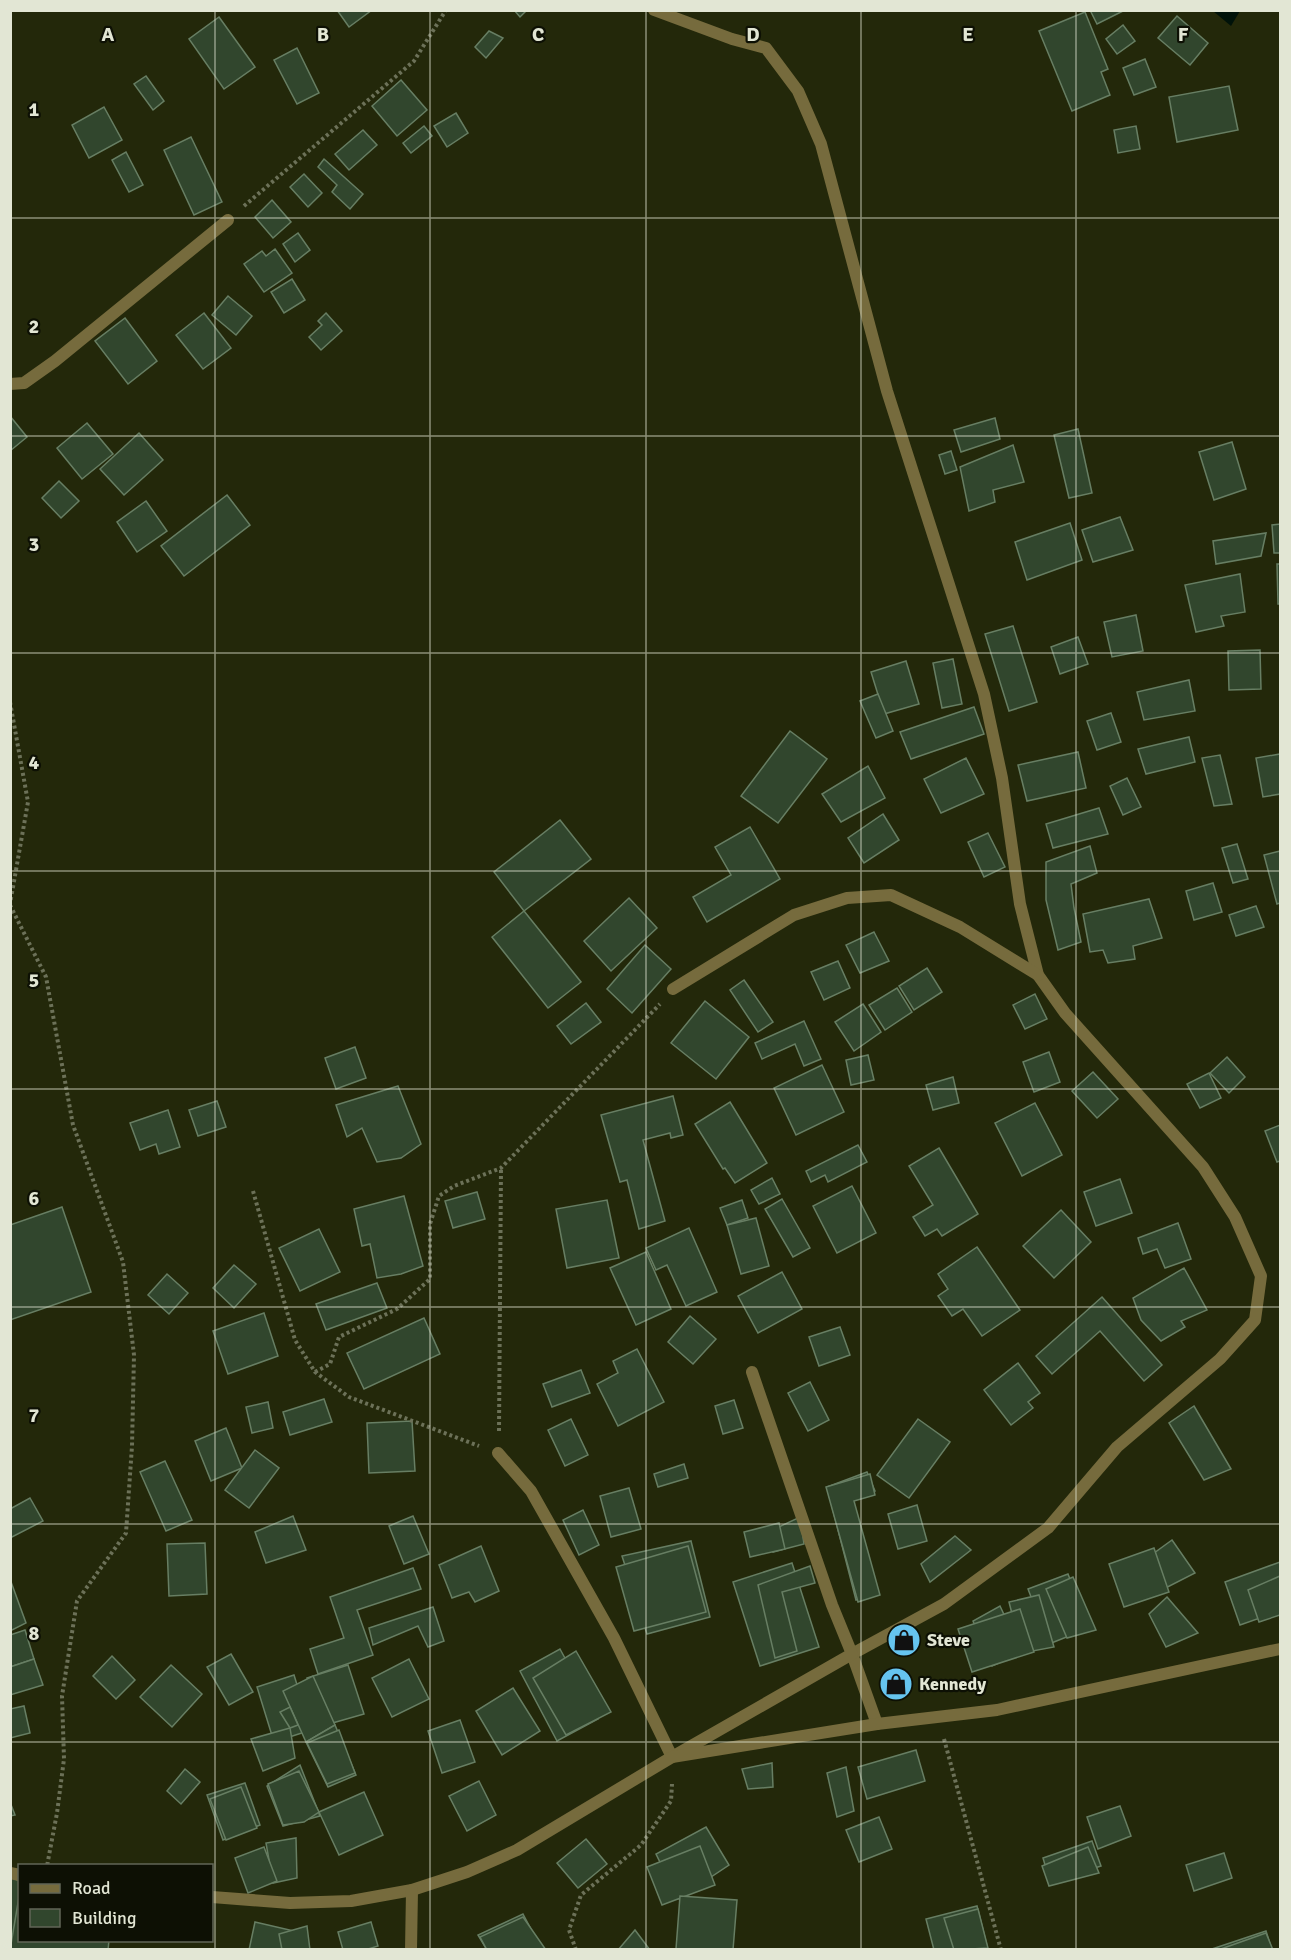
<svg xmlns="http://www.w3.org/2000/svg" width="1291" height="1960" font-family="Signika,sans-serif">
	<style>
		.water { fill: #001209 }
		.building { fill: #31462d; stroke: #677e63; stroke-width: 1.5 }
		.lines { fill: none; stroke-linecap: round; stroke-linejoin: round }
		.path { stroke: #6c7158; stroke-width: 4; stroke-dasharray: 3 3; stroke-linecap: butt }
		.minor { stroke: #766b3d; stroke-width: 12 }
		.grid { fill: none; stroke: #e2e6d4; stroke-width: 1.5; stroke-opacity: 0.55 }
		.labels { text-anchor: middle; stroke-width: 4.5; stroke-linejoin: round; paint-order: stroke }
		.poi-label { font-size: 18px; font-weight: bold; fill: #e2e6d4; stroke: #0d1004; text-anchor: start }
		.grid-label { font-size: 20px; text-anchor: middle; font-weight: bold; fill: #e2e6d4; stroke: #0d1004; stroke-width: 4.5; stroke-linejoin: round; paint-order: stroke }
	</style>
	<rect width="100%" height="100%" fill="#23280a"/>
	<polygon class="water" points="1213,11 1240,11 1231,26"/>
	<g class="building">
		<polygon points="337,10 372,10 349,27"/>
		<polygon points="514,10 527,10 520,17"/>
		<polygon points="1090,10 1125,10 1097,24"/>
		<polygon points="1085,12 1108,69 1101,72 1110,95 1072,111 1039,31"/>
		<polygon points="1177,16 1208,43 1190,65 1158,38"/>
		<polygon points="219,17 255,67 224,89 189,39"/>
		<polygon points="1123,25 1135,41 1117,54 1106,39"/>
		<polygon points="489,31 503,38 486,58 475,47"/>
		<polygon points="297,48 319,93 297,104 274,60"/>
		<polygon points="1145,59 1156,87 1134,95 1123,68"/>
		<polygon points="146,76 164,101 153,110 134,84"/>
		<polygon points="401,80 427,110 397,136 372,106"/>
		<polygon points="1229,86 1238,130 1177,142 1169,97"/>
		<polygon points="104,107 122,140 89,158 72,125"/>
		<polygon points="456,113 468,133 447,147 434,126"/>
		<polygon points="424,126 432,136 411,153 403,143"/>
		<polygon points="1136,126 1140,149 1118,153 1114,130"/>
		<polygon points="363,130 377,145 349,170 335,154"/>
		<polygon points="191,137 222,202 194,215 164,150"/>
		<polygon points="126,152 143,185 129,192 112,160"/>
		<polygon points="324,159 363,194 350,209 332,192 337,185 318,167"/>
		<polygon points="304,174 322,193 308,207 290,187"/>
		<polygon points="272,200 291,222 273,238 255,217"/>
		<polygon points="298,233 310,250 295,262 283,244"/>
		<polygon points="275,249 292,273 264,292 244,264 262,251 266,256"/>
		<polygon points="292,279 305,300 284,313 271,292"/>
		<polygon points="228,296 252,316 236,335 212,315"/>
		<polygon points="204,313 231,348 203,369 176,335"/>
		<polygon points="326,313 342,331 321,350 309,337 322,325 318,321"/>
		<polygon points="125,318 157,361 128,384 95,341"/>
		<polygon points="10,416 27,437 10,451"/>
		<polygon points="995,418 1000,439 961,452 954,430"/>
		<polygon points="87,423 113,454 82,479 57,448"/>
		<polygon points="1078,429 1092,493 1069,498 1054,435"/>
		<polygon points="139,433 163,460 124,495 100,469"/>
		<polygon points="1232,442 1246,489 1214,500 1199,452"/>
		<polygon points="1013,445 1024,482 993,490 995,502 969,511 960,467"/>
		<polygon points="951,451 957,470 945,474 939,455"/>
		<polygon points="59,481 79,501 61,518 42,498"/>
		<polygon points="227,495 250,525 184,576 161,546"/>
		<polygon points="146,501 167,531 137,552 117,522"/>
		<polygon points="1120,517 1133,550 1093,562 1082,530"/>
		<polygon points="1070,523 1082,560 1027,580 1015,542"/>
		<polygon points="1280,524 1280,553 1274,553 1272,525"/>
		<polygon points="1266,533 1261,556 1216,564 1213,541"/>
		<polygon points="1277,564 1280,564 1280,604 1278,604"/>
		<polygon points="1240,574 1245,612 1221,616 1224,626 1196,632 1185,585"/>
		<polygon points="1136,615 1143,651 1112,657 1104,622"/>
		<polygon points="1013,626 1037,702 1009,711 985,634"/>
		<polygon points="1078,637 1088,664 1060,674 1051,647"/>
		<polygon points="1260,650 1261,689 1229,690 1228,651"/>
		<polygon points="953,659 962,704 942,708 933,663"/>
		<polygon points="906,661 919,704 884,714 871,672"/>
		<polygon points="1189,680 1195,711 1144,720 1137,692"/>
		<polygon points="878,694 893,731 876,738 860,701"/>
		<polygon points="974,707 984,734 911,759 900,732"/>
		<polygon points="1111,713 1121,742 1097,750 1087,721"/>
		<polygon points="790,731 827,759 778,823 741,796"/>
		<polygon points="1189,737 1195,762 1146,774 1138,749"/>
		<polygon points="1078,752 1086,788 1027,801 1018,765"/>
		<polygon points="1280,754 1280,794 1263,797 1256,758"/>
		<polygon points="1220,755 1232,804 1214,806 1202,758"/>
		<polygon points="966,758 984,794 941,813 924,779"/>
		<polygon points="868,766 885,798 841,822 822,794"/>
		<polygon points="1127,778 1141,807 1123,815 1110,786"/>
		<polygon points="1099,808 1108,834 1053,848 1046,824"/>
		<polygon points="883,814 899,840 864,863 848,838"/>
		<polygon points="560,820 591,859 524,911 494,872"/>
		<polygon points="750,827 780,879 707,922 693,897 731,875 715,847"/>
		<polygon points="988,833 1005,867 984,877 968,842"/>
		<polygon points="1237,844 1248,879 1233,883 1222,848"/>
		<polygon points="1090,846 1097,873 1071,884 1074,908 1081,942 1058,950 1046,900 1046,862"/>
		<polygon points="1280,851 1280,903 1277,904 1264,855"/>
		<polygon points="1213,883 1222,912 1194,920 1186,891"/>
		<polygon points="629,898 657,928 611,971 584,941"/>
		<polygon points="1149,899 1162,938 1133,946 1135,959 1108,963 1103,950 1090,952 1083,914"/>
		<polygon points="1256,906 1264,927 1236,936 1229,915"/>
		<polygon points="524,911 581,982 548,1008 492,937"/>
		<polygon points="874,932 889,961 860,973 846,945"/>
		<polygon points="645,945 671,969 632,1013 607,989"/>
		<polygon points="838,961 850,988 824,1000 811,972"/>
		<polygon points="927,968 942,992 914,1010 899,986"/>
		<polygon points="744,980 773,1022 758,1032 730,990"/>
		<polygon points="897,988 912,1012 885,1030 869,1005"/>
		<polygon points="1035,994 1047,1019 1025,1029 1013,1005"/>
		<polygon points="705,1001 749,1037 716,1079 671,1043"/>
		<polygon points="586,1003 601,1022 571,1044 557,1026"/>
		<polygon points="863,1004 881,1032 854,1051 835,1022"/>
		<polygon points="804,1021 821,1059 804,1066 795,1044 762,1059 755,1043"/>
		<polygon points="355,1047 366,1078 336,1089 325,1058"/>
		<polygon points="1049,1052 1060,1082 1034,1092 1023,1062"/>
		<polygon points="868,1055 874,1080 851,1085 846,1060"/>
		<polygon points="1227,1057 1245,1077 1229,1093 1210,1073"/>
		<polygon points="822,1065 844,1112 796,1135 774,1088"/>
		<polygon points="1093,1072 1118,1099 1097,1118 1072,1091"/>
		<polygon points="1209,1073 1221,1098 1200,1108 1187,1084"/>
		<polygon points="953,1077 959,1103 933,1110 926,1085"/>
		<polygon points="398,1086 421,1144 401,1158 377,1162 362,1128 347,1137 336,1105"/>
		<polygon points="673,1096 683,1135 671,1138 670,1133 643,1140 665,1221 639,1229 627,1180 620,1182 601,1115"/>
		<polygon points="217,1101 226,1127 198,1136 189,1110"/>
		<polygon points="730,1102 767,1163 735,1183 725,1168 723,1169 695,1124"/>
		<polygon points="1035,1103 1062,1155 1022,1176 995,1123"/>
		<polygon points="168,1110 180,1147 159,1154 156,1144 140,1150 130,1123"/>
		<polygon points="1280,1125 1280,1161 1277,1162 1265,1131"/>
		<polygon points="858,1145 867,1162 828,1182 825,1175 811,1182 806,1171"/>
		<polygon points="939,1148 978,1214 942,1236 937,1229 925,1236 913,1217 933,1205 909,1166"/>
		<polygon points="772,1178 780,1194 759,1204 751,1190"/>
		<polygon points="1120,1179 1132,1213 1096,1226 1084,1192"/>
		<polygon points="852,1186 876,1233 837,1253 813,1206"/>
		<polygon points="477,1192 485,1219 453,1228 445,1201"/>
		<polygon points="404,1196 423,1266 401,1274 377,1278 370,1244 362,1246 354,1209"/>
		<polygon points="782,1199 810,1248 793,1257 765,1209"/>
		<polygon points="607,1200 619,1258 567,1268 556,1209"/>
		<polygon points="742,1200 748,1218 727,1225 720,1208"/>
		<polygon points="62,1207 91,1292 10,1320 10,1225"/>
		<polygon points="1061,1210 1091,1242 1054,1278 1023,1246"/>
		<polygon points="756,1218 769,1266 741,1274 727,1225"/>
		<polygon points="1178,1223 1191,1259 1165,1268 1157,1249 1143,1254 1138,1238"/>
		<polygon points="689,1228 717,1292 686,1306 667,1265 656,1270 646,1248"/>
		<polygon points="319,1229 340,1272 300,1291 279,1248"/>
		<polygon points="977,1247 1020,1310 982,1336 963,1309 952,1316 938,1296 948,1289 938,1274"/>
		<polygon points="646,1252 671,1309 636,1325 610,1268"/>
		<polygon points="234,1265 256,1284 234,1308 213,1288"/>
		<polygon points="1184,1268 1207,1310 1181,1321 1185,1327 1161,1341 1141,1320 1133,1298"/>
		<polygon points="782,1272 802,1309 758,1333 738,1296"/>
		<polygon points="167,1274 188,1293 169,1314 148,1295"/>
		<polygon points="377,1283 387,1308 326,1330 316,1304"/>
		<polygon points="1102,1297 1162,1365 1144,1381 1100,1331 1052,1374 1036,1356"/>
		<polygon points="264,1313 278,1356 228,1374 213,1331"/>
		<polygon points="690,1316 716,1339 693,1364 668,1342"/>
		<polygon points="424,1318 440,1354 364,1389 347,1353"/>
		<polygon points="840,1327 850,1355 819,1366 809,1337"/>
		<polygon points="637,1349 664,1402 618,1426 597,1384 618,1373 613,1361"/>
		<polygon points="1018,1363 1040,1393 1028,1402 1033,1408 1011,1425 984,1390"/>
		<polygon points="581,1370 590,1393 552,1407 543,1384"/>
		<polygon points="810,1382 829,1420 808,1431 788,1393"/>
		<polygon points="324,1399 332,1422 290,1435 283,1412"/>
		<polygon points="734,1400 743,1428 723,1434 715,1406"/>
		<polygon points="268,1402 273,1428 252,1433 246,1407"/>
		<polygon points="1194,1406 1231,1469 1204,1480 1169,1423"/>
		<polygon points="571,1419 588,1455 565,1466 548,1430"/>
		<polygon points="918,1419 950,1442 909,1498 877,1475"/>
		<polygon points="412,1421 415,1471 369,1473 367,1423"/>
		<polygon points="226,1428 242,1468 211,1481 195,1441"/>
		<polygon points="255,1450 279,1468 249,1508 225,1490"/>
		<polygon points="165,1461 192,1520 166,1531 140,1472"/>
		<polygon points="684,1464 688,1478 658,1487 654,1474"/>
		<polygon points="867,1472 875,1491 851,1497 876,1595 856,1600 827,1487"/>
		<polygon points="870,1474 875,1495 854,1501 880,1595 858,1602 826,1487"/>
		<polygon points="629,1488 641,1529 611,1537 600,1496"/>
		<polygon points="30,1498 43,1521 10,1538 10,1509"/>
		<polygon points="917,1505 927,1541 898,1549 888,1514"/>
		<polygon points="583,1510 599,1545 579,1555 563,1520"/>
		<polygon points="293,1516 306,1550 266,1563 255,1532"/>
		<polygon points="413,1516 429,1554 404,1564 389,1526"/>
		<polygon points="800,1517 804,1544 773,1552 766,1533"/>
		<polygon points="779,1523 785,1549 750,1557 744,1532"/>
		<polygon points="955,1536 971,1550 930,1582 921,1564"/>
		<polygon points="1172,1540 1195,1573 1146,1598 1128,1572"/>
		<polygon points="691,1541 710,1617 647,1634 622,1556"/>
		<polygon points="205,1543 207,1594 169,1596 167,1544"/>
		<polygon points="481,1546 499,1591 475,1602 469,1592 452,1598 439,1565"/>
		<polygon points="688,1546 706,1612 634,1631 616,1567"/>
		<polygon points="1154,1548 1169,1592 1124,1607 1109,1564"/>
		<polygon points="1280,1562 1280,1611 1240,1625 1225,1582"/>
		<polygon points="792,1563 819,1647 760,1666 733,1582"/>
		<polygon points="810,1566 815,1583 782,1592 797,1651 775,1658 758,1585"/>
		<polygon points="413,1568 421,1589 357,1610 373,1655 318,1674 310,1649 344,1638 330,1597"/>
		<polygon points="1068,1574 1089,1628 1049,1644 1028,1589"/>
		<polygon points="1280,1576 1280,1615 1259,1622 1248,1590"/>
		<polygon points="1073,1577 1096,1630 1067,1638 1046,1589"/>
		<polygon points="10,1579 26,1623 10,1631"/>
		<polygon points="1039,1595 1054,1647 1022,1653 1009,1602"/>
		<polygon points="1167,1597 1198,1633 1166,1647 1149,1614"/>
		<polygon points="1000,1606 1022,1653 992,1666 973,1621"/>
		<polygon points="433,1607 444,1641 428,1647 418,1626 373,1645 369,1628"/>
		<polygon points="1020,1609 1034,1652 972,1672 958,1629"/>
		<polygon points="25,1630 34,1659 10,1667 10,1635"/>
		<polygon points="560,1649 598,1719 557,1741 520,1671"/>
		<polygon points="576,1651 611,1712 566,1735 533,1678"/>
		<polygon points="231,1654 253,1692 229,1705 207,1667"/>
		<polygon points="112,1656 135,1680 116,1699 93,1676"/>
		<polygon points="34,1659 43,1685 10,1695 10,1667"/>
		<polygon points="409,1659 429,1699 392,1717 372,1678"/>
		<polygon points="171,1665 202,1694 172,1727 140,1697"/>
		<polygon points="348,1665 364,1714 322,1726 307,1678"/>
		<polygon points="294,1675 311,1730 274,1742 257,1687"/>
		<polygon points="313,1676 335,1725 306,1742 283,1691"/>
		<polygon points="513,1688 540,1731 502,1755 476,1711"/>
		<polygon points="24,1706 30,1733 10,1738 10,1709"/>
		<polygon points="290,1707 298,1725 290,1728 280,1712"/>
		<polygon points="460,1720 475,1762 442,1773 428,1731"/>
		<polygon points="335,1725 356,1775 328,1787 306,1742"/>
		<polygon points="290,1728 295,1758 263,1771 251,1739"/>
		<polygon points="339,1730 355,1773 327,1784 307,1743"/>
		<polygon points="916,1750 925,1781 867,1799 858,1767"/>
		<polygon points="772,1763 773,1787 748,1789 742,1769"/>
		<polygon points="300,1765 320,1816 283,1826 267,1786"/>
		<polygon points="846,1767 854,1811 837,1817 827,1773"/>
		<polygon points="185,1769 200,1782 181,1804 167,1791"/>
		<polygon points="299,1771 319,1812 304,1822 283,1825 268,1784"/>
		<polygon points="479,1781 496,1815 467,1831 449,1796"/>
		<polygon points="245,1783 260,1825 223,1840 207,1795"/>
		<polygon points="241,1787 257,1828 226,1840 210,1799"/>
		<polygon points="364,1792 383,1835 339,1855 319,1812"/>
		<polygon points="10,1802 15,1815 10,1816"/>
		<polygon points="1120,1806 1131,1836 1098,1849 1087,1817"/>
		<polygon points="879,1817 892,1849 859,1862 846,1830"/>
		<polygon points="706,1827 729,1865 678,1899 656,1854"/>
		<polygon points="296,1838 297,1878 273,1883 266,1843"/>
		<polygon points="586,1839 607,1864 578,1888 557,1863"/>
		<polygon points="1092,1841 1101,1866 1050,1882 1043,1858"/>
		<polygon points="700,1846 715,1885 662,1905 647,1867"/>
		<polygon points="264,1847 277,1881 248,1893 235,1858"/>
		<polygon points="1088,1847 1099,1873 1049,1886 1042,1866"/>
		<polygon points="1224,1853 1232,1878 1194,1891 1186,1865"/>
		<polygon points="10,1877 20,1881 20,1940 103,1940 102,1950 10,1950"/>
		<polygon points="680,1896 737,1900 733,1950 676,1949"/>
		<polygon points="19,1897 20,1940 109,1940 108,1950 10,1950"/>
		<polygon points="977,1906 988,1950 934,1950 926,1919"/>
		<polygon points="978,1909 988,1948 954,1950 944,1918"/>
		<polygon points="523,1914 542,1950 487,1950 478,1935"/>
		<polygon points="523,1917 546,1950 487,1950 480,1937"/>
		<polygon points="255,1922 307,1934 304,1950 249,1950"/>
		<polygon points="371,1922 378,1946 365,1950 343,1950 338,1932"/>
		<polygon points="307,1926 310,1950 282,1950 279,1934"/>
		<polygon points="635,1930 650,1950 618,1950"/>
		<polygon points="1266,1931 1272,1950 1209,1950"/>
		<polygon points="1266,1933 1273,1950 1218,1950"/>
	</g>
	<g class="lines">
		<g class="path">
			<polyline points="244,206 414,61 446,10"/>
			<polyline points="10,702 28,802 10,904"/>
			<polyline points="10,905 46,977 73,1125 123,1262 134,1355 132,1446 126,1533 77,1601 62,1696 64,1759 57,1813 47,1866"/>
			<polyline points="253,1191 295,1340 315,1372 349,1397 479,1446"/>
			<polyline points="315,1372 330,1364 339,1337 397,1309 430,1279 430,1224 439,1196 454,1186 501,1168 660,1004"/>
			<polyline points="499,1431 501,1168"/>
			<polyline points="944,1739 1001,1950"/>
			<polyline points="576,1950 569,1930 581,1895 641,1845 671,1801 672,1784"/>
		</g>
		<g class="minor">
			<polyline points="654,10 732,39 766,48 798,91 821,144 887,391 984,694 1002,778 1020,904 1038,975 1065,1013 1203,1167 1235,1217 1261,1276 1255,1320 1220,1359 1117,1447 1048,1528 944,1604 852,1654 877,1724"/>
			<polyline points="10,384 24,383 55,361 228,220"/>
			<polyline points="673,989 794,915 847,898 891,895 960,927 1038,975"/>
			<polyline points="498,1453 531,1491 614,1638 672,1757 852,1654 832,1605 752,1372"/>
			<polyline points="10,1873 20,1875"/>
			<polyline points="212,1897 290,1903 351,1901 412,1890 467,1872 517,1850 672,1757 877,1724 997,1710 1280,1649"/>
			<polyline points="411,1950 412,1890"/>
		</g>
	</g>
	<path class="grid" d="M215,10V1950M430,10V1950M646,10V1950M861,10V1950M1076,10V1950M10,218H1280M10,436H1280M10,653H1280M10,871H1280M10,1089H1280M10,1307H1280M10,1524H1280M10,1742H1280"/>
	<defs>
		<g id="shop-disc" transform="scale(1.725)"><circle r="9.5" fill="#66c4ef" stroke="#0d1004"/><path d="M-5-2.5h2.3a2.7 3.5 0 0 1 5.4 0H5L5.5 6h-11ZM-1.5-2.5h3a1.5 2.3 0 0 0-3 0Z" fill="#111"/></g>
	</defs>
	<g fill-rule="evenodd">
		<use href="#shop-disc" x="904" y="1640"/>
		<use href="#shop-disc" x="896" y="1684"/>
	</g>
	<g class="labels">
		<g class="poi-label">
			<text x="927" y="1646">Steve</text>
			<text x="919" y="1690">Kennedy</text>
		</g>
	</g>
	<g class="grid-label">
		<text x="108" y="41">A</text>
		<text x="323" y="41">B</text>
		<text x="538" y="41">C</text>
		<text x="753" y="41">D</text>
		<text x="968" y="41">E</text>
		<text x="1183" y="41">F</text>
		<text x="34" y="116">1</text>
		<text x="34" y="333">2</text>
		<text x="34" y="551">3</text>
		<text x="34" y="769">4</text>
		<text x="34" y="987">5</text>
		<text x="34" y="1205">6</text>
		<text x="34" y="1422">7</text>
		<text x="34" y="1640">8</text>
	</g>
	<rect width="1291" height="1960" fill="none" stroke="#e2e6d4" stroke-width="24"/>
	<rect x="18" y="1864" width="195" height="78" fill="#0d1004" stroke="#626657" stroke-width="1.5"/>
	<rect x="30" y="1884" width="30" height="9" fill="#766b3d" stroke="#626657" stroke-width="1.5"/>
	<text x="72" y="1894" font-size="18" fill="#e2e6d4">Road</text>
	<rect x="30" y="1909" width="30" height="18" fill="#31462d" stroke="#626657" stroke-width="1.5"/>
	<text x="72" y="1924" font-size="18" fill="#e2e6d4">Building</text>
</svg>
